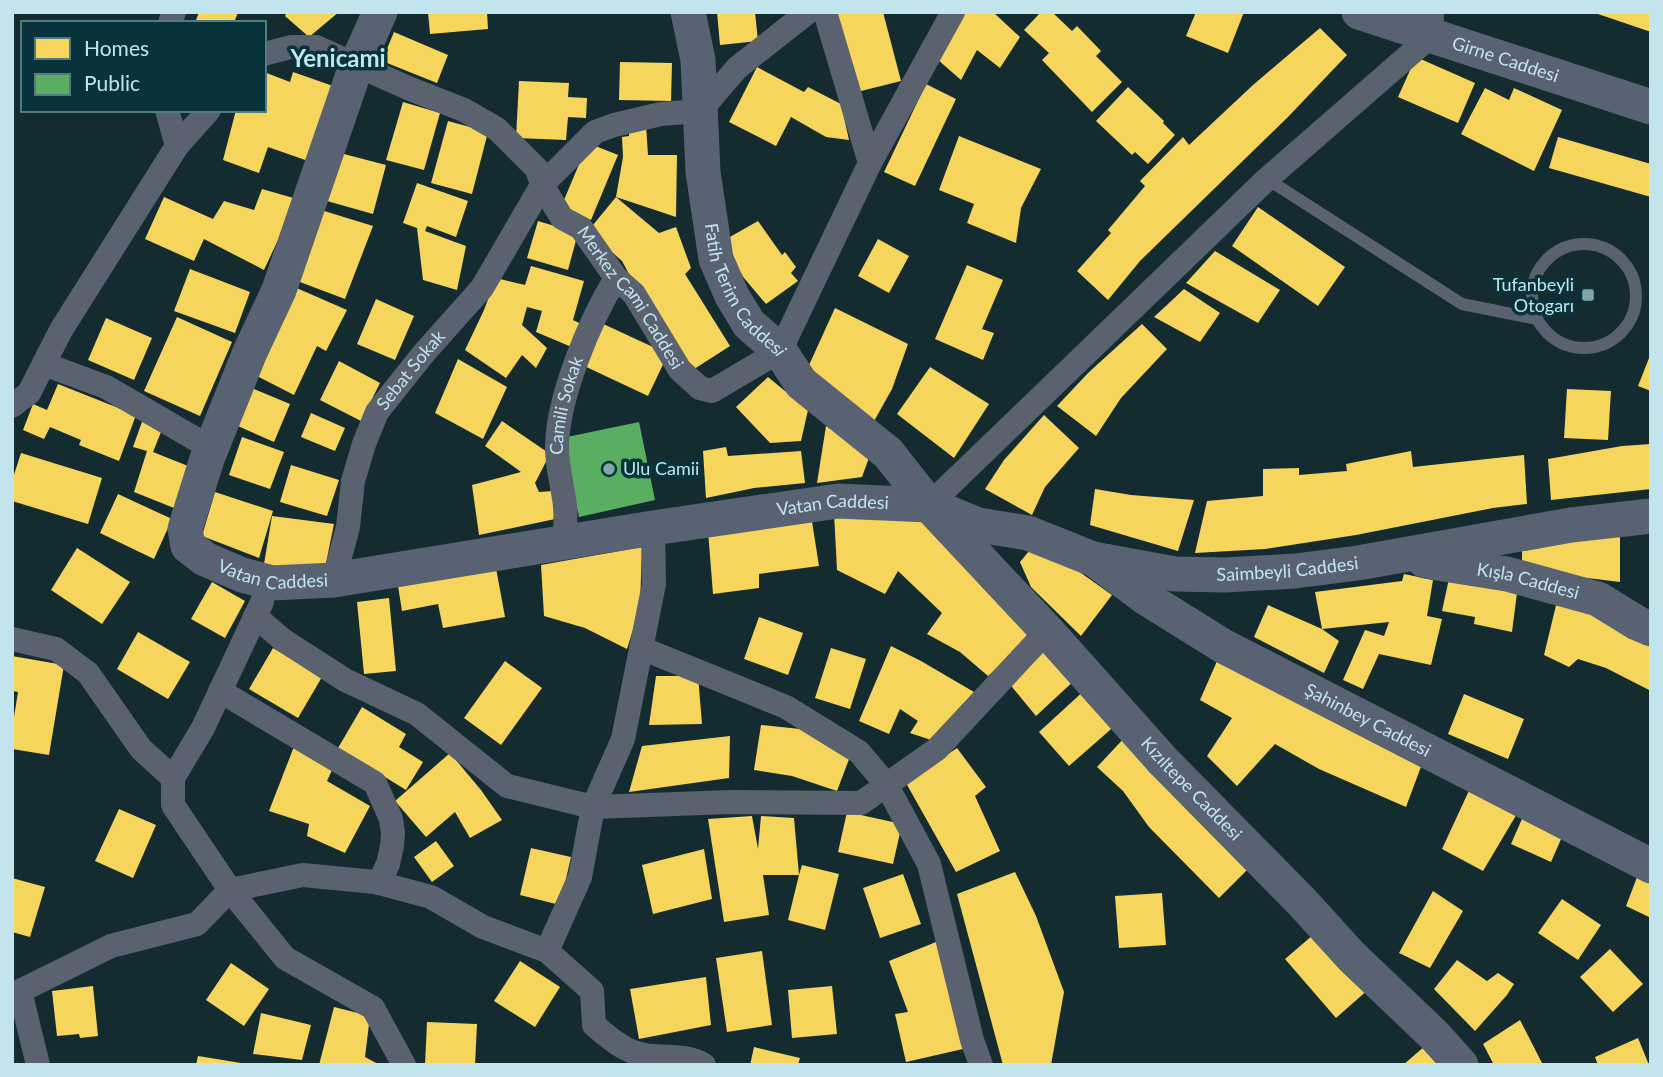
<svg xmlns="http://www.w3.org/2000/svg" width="1663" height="1077" font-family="Lato,sans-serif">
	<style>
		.homes { fill: #f6d55c }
		.public { fill: #5aae61 }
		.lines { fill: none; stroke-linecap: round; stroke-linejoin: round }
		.lane { stroke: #5a616f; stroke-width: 12 }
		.street { stroke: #5a616f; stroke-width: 24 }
		.secondary { stroke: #586272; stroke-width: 35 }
		.poi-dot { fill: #85a4aa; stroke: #09333a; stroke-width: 2.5 }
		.labels { text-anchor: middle; stroke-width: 7; stroke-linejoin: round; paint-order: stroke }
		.street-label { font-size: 18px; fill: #c2e5ed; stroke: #09333a }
		.poi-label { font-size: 18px; fill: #c2e5ed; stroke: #09333a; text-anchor: end }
		.district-label { font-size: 24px; font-weight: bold; fill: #c2e5ed; stroke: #09333a }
	</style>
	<rect width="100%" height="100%" fill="#142b2f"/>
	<g class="homes">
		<polygon points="199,12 238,12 234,23 195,23"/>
		<polygon points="287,12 339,12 309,37 285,16"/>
		<polygon points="428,12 487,12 488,29 430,34"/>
		<polygon points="717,12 755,12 758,41 720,45"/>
		<polygon points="836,12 883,12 901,81 857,92"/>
		<polygon points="964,12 993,12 1020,37 1000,68 977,50 961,80 937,59"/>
		<polygon points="1041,12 1052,12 1072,31 1077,26 1101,51 1096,56 1122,82 1092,112 1042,60 1049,53 1024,30"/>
		<polygon points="1196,12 1244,12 1228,53 1186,36"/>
		<polygon points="1595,12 1651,12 1651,32 1595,13"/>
		<polygon points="1320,28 1347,55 1288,117 1140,261 1108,300 1077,271 1111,233 1108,230 1145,186 1140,181 1183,137 1189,145 1253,85"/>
		<polygon points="394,32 448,55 437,83 382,61"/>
		<polygon points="1416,57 1475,83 1458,123 1398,97"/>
		<polygon points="620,62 672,63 671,101 619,100"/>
		<polygon points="757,67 804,92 808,87 841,104 849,140 826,137 791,117 776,146 729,122"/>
		<polygon points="264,72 290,82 293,72 336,87 311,162 268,147 259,173 223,160 236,110 264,110"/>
		<polygon points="519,81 569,83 568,97 587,98 586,118 568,117 566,140 516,138"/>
		<polygon points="926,84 956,99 915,186 884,172"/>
		<polygon points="1128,87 1164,121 1163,123 1175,135 1148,164 1135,152 1132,155 1096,121"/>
		<polygon points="1485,88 1509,100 1514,88 1562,110 1534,171 1461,134"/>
		<polygon points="403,102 440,113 424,170 386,160"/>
		<polygon points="448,121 488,132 472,194 431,183"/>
		<polygon points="646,125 648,155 677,155 676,217 616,197 623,157 622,137 629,136 629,126"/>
		<polygon points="959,136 1041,169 1021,208 1016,243 967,223 974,204 939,190"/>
		<polygon points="1558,137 1651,164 1651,197 1549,168"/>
		<polygon points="588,143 618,155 591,220 561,207"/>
		<polygon points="340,153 386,165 373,214 327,201"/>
		<polygon points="417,183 468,201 456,237 427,226 425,231 466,246 457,290 423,280 417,228 403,223"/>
		<polygon points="262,189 297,199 264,270 204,239 194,261 145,239 164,197 213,219 224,201 254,210"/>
		<polygon points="616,197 659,233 676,227 691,268 685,274 730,346 688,373 643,300 622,261 588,231"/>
		<polygon points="1258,207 1345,267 1318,306 1232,246"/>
		<polygon points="321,210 373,226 345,299 292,279"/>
		<polygon points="538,221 578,233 568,270 527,258"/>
		<polygon points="758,221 782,255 785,252 796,267 791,273 798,281 766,304 744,278 721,242"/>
		<polygon points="878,239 909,256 889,293 858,276"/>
		<polygon points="1215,251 1280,290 1258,323 1186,283"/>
		<polygon points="967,265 1003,280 982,329 994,333 983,360 935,339"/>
		<polygon points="531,266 584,281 573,320 581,324 574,348 536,332 542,311 527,307 522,325 547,348 536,368 522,355 506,378 465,350 484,310 496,278 525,285"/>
		<polygon points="190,269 250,292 235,333 174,311"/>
		<polygon points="292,286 347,310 326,351 317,346 294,395 255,375"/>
		<polygon points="1184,289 1220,313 1200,342 1154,317"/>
		<polygon points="376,299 414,316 395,360 357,344"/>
		<polygon points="835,308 908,344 892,389 873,423 804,376"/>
		<polygon points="177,317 232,342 200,416 144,391"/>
		<polygon points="106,318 152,338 134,380 88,360"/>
		<polygon points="599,322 668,354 648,396 580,364"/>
		<polygon points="1142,324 1167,349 1121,398 1096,436 1057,406 1089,372"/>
		<polygon points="1651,353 1651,391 1638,386"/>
		<polygon points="458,359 507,387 483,439 435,413"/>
		<polygon points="339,361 380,383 361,421 320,400"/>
		<polygon points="930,367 989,404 954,458 897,414"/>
		<polygon points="768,377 808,410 801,441 770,443 736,407"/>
		<polygon points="58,384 136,415 119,461 79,445 81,440 50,427 44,439 23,430 33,404 47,410"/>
		<polygon points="247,386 290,404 274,442 231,423"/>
		<polygon points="1567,389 1611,391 1608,440 1564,438"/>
		<polygon points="311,413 345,428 335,451 301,437"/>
		<polygon points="1044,415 1079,448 1045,487 1032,515 985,489 1004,460"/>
		<polygon points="143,419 163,427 153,452 188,466 174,508 134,492 147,451 133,447"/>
		<polygon points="502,421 550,454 535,483 539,492 553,491 555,519 479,535 472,485 521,472 485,446"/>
		<polygon points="826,426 870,455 862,477 817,483"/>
		<polygon points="242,437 284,452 270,489 229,475"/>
		<polygon points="1651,444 1651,489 1551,500 1548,459 1622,446"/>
		<polygon points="726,447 728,456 801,451 805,483 754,488 706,498 703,451"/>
		<polygon points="1411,451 1413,467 1524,455 1527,504 1493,508 1356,535 1265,549 1195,553 1207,501 1263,496 1263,469 1299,468 1299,475 1347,471 1346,464"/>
		<polygon points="21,453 102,478 88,524 12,501 12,481"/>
		<polygon points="291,465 339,480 327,516 280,502"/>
		<polygon points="1095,489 1131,495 1194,500 1178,551 1090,525"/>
		<polygon points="215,492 273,511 259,558 202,536"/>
		<polygon points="118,494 172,519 154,559 100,533"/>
		<polygon points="834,513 925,513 1037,633 988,676 960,652 927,634 942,613 898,571 885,594 837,570"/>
		<polygon points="811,515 819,566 759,574 759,588 713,594 708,531"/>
		<polygon points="272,516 334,524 324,573 264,564"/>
		<polygon points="1620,532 1620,582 1522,570 1522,541"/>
		<polygon points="1034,545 1043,546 1112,595 1081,636 1031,587 1020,562"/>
		<polygon points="642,547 640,607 627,649 585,628 544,616 541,565"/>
		<polygon points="77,548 130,582 102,624 51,590"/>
		<polygon points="496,568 505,617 443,628 438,604 402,611 398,586"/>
		<polygon points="1404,574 1433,580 1427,616 1442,619 1431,665 1379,654 1363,689 1343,680 1365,630 1384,636 1389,622 1322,629 1339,641 1324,673 1254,637 1268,605 1322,629 1315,592 1402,581"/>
		<polygon points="1450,574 1518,585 1512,632 1474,624 1475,617 1442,611"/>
		<polygon points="212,582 245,601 225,638 191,619"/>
		<polygon points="1558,597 1651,635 1651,691 1606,668 1578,659 1569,667 1544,655"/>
		<polygon points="389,598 396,671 364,674 357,602"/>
		<polygon points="759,617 803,633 788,675 744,659"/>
		<polygon points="138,632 190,662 168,699 117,669"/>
		<polygon points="891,646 921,661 974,692 934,741 910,733 918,721 900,709 889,734 859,721"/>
		<polygon points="1045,646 1077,678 1036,716 1008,682"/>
		<polygon points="273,648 322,677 298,718 249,689"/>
		<polygon points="831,648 866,659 850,709 815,698"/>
		<polygon points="1221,652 1425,756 1406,807 1319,769 1275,744 1237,786 1207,756 1232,718 1200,700"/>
		<polygon points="12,656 64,665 49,755 12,749 12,729 18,692 12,691"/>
		<polygon points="505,661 542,688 501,745 464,718"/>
		<polygon points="656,676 698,676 702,724 649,725"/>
		<polygon points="1087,688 1118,723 1069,766 1039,732"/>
		<polygon points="1464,694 1524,719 1508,759 1448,734"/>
		<polygon points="362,707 406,734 399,747 423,762 406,790 338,748"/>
		<polygon points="761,725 800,729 851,754 837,791 792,776 754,770"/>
		<polygon points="1127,735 1254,863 1219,898 1149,827 1123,791 1097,767"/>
		<polygon points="730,736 729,778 629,792 642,746"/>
		<polygon points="295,744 334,766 327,781 370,806 345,853 307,836 309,824 269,811"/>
		<polygon points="957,748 986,787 975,796 1000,851 956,872 906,783"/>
		<polygon points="450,753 481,790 502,820 470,838 455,812 426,837 395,801"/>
		<polygon points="1473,782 1521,807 1483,871 1442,849"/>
		<polygon points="119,809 156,825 133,878 95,861"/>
		<polygon points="847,812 902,824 893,864 838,852"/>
		<polygon points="1525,812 1565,830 1551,862 1511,844"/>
		<polygon points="752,816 758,849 761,816 794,818 799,875 802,865 839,874 825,930 788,920 799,875 763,875 769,915 724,922 708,819"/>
		<polygon points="436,841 454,866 432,882 414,857"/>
		<polygon points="531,848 571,857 560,905 520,895"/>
		<polygon points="704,849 712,899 653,914 642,865"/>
		<polygon points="1015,872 1036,916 1064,992 1051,1065 1003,1065 957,894"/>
		<polygon points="1639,872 1651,877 1651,918 1626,906"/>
		<polygon points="903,874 921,924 880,938 863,888"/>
		<polygon points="12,878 45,887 30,937 12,932"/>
		<polygon points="1433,891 1463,911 1430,968 1399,953"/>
		<polygon points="1162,893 1166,945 1119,948 1115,896"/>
		<polygon points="1562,899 1601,925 1578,960 1538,933"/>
		<polygon points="1320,929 1370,988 1336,1018 1285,959"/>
		<polygon points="936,942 963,1049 906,1062 895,1014 908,1012 889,961"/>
		<polygon points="1610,949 1643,984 1613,1012 1580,977"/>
		<polygon points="762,951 772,1025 727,1032 716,958"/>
		<polygon points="1457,960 1487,981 1498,973 1514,984 1507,995 1475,1031 1434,989"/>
		<polygon points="520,961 560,987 535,1027 494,1001"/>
		<polygon points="231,963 269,989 244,1026 206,1000"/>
		<polygon points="706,977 711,1025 639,1039 630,989"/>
		<polygon points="93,986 98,1036 80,1038 79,1034 57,1036 52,991"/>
		<polygon points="832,986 837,1034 792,1038 788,990"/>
		<polygon points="334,1007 370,1016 365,1057 380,1065 319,1065"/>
		<polygon points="261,1013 311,1025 302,1060 253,1054"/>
		<polygon points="1520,1020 1542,1063 1494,1065 1483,1044"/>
		<polygon points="427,1022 477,1024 475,1065 425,1065"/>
		<polygon points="1638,1038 1649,1065 1598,1065 1595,1057"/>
		<polygon points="1425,1046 1440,1065 1403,1065"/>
		<polygon points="754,1047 800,1058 798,1065 750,1065"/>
		<polygon points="198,1056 241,1063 241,1065 196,1065"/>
	</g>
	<polygon class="public" points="639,422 655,500 579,517 562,438"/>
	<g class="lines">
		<g class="lane">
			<polyline points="1267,179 1462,304 1537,319"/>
			<circle cx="1584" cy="296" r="52"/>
		</g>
		<g class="street">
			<polyline points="825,12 870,163"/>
			<polyline points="170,23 174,12"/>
			<path id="s1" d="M264,54L291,47H316L408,88L464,110L497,129L537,169L542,185L562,218L581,228L616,278L634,294L680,370L700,388L712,391L780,351L870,163L953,12"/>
			<polyline points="167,110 177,146"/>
			<polyline points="44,364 106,387 211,448"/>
			<polyline points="12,406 29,393 61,330 177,146 209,110"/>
			<polyline points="929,505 1267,179 1431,36 1432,12"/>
			<path id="s2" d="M565,544C565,532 566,519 565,506C563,487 557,468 557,448C557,398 590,320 616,278"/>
			<path id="s3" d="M334,580L348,527L353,481L364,444L377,412L424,353L482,288L542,185L595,132L614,125L661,114L700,111L737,68L808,12"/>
			<polyline points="262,602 203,728 173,778 173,805 230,890 285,958 373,1008 404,1065"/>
			<polyline points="255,616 283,640 345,680 417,714 507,786 593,807 731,802 861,803 937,749 1047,631"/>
			<polyline points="12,639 56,649 88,673 141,749 173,778"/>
			<polyline points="641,648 786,707 859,752 886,784 929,864 972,1040 981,1065"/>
			<polyline points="220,691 375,783 391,819 393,833 392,846 388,864 379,883"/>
			<polyline points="547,951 580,877 593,807 623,739 654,584 653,528"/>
			<polyline points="20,991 38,1065"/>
			<path d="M12,995L111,946L197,924L230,890L303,875L375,882L431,897L483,927L547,951L592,991L594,1025C608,1037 626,1053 645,1055C665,1058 687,1054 704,1065"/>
		</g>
		<g class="secondary">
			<path id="s4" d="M380,12L356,66L279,290L250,352L207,459L185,529L188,546L205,559L242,575L272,583L334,580L653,528L838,501L929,505L978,525L1028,533L1093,559L1175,574L1225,575L1295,571L1358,563L1571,525L1651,516"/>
			<path id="s5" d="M688,12L698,60L703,172L716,259L732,296L749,324L780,351L801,383L888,453L929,505L1047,631L1163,761L1301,901L1352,957L1434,1035L1461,1065"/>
			<path id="s6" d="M1359,12L1651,107"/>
			<path id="s7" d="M1425,561L1507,574L1598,599L1637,623L1651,629"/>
			<path id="s8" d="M1099,563L1146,598L1223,646L1651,866"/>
		</g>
	</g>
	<g class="poi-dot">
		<rect x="1581" y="288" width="14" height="14" rx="3.5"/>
		<circle cx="609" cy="469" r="7"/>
	</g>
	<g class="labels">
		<g class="street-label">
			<text dy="6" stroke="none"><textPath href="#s6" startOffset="154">Girne Caddesi</textPath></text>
			<text dy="6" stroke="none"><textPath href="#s5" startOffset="290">Fatih Terim Caddesi</textPath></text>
			<text dy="6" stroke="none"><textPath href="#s1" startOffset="471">Merkez Cami Caddesi</textPath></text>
			<text dy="6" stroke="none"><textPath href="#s3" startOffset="228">Sebat Sokak</textPath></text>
			<text dy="6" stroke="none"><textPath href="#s2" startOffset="140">Camili Sokak</textPath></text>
			<text dy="6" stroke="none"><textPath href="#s4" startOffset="1230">Vatan Caddesi</textPath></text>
			<text dy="6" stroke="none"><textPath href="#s4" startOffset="1696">Saimbeyli Caddesi</textPath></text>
			<text dy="6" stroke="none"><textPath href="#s4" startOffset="663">Vatan Caddesi</textPath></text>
			<text dy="6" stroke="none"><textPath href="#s7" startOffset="105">Kışla Caddesi</textPath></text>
			<text dy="6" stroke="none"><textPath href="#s8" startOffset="312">Şahinbey Caddesi</textPath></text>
			<text dy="6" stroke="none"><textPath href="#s5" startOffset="966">Kızıltepe Caddesi</textPath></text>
		</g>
		<g class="poi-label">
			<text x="1574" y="291">Tufanbeyli<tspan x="1574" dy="21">Otogarı</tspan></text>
			<text x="623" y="475" text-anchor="start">Ulu Camii</text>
		</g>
		<g class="district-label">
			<text x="338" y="67">Yenicami</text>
		</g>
	</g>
	<rect width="1663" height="1077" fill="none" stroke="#c2e5ed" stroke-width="28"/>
	<rect x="21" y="21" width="245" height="91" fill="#09333a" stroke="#537a82" stroke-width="2"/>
	<rect x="35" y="38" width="35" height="21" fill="#f6d55c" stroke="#537a82" stroke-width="2"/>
	<text x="84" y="56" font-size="21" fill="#c2e5ed">Homes</text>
	<rect x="35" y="74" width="35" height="21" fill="#5aae61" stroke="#537a82" stroke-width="2"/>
	<text x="84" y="91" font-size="21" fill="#c2e5ed">Public</text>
</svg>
